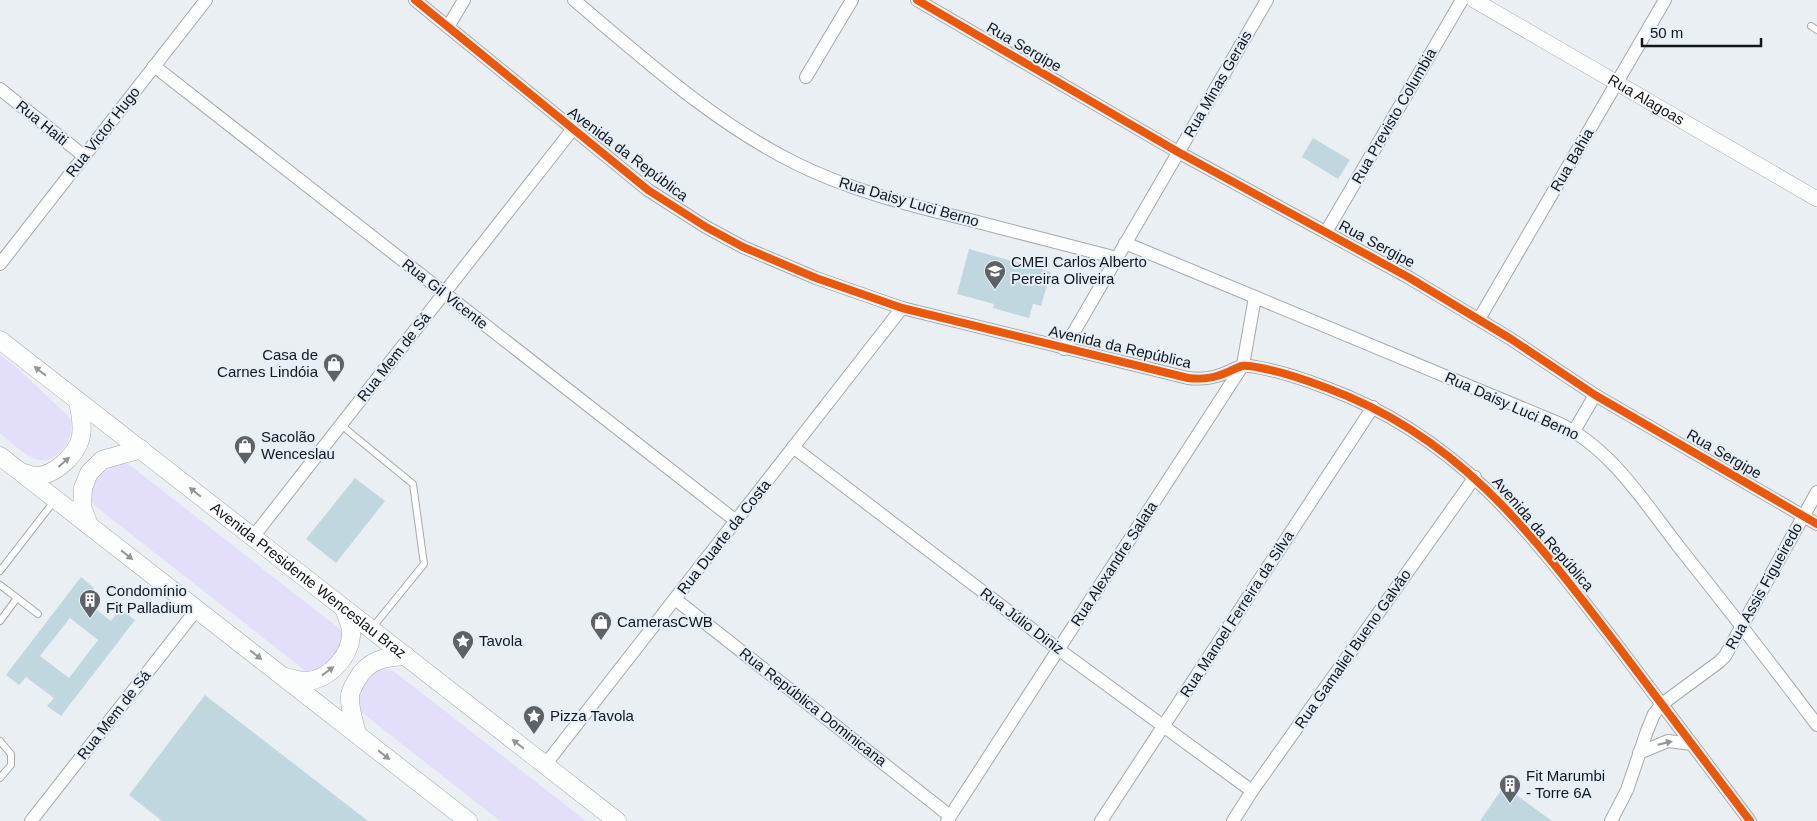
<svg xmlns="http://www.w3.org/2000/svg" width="1817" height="821" font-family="Helvetica,sans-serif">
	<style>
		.green { fill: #e3def9 }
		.building { fill: #c1d7df; fill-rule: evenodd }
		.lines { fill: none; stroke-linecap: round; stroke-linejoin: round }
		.service-casing { stroke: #a5a9ac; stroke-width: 8 }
		.minor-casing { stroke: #a5a9ac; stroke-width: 14 }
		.tertiary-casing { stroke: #a5a9ac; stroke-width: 16 }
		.secondary-casing { stroke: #a5a9ac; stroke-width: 19 }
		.service { stroke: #fcfdfd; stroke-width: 6 }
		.minor { stroke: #fcfdfd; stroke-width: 12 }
		.tertiary { stroke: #fcfdfd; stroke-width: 15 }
		.secondary { stroke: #fcfdfd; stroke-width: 18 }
		.cycleway-casing { stroke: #e5eff9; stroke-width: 11 }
		.cycleway { stroke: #e8590c; stroke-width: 8 }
		.oneway { fill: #939597 }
		.labels { text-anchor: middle; stroke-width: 4; stroke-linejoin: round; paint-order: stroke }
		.street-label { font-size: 15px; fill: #13161a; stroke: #e5eff9 }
		.poi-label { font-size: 15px; fill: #13161a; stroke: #e5eff9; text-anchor: start }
	</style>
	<rect width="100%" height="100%" fill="#eaeff4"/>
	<g class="green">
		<path d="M0,355L15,366L68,416C70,420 72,424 71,428C71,445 53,465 35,459C24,455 10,441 0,433Z"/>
		<path d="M122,462L131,466L341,630C345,652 334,658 319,672H307L94,505C83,485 105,468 122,462Z"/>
		<path d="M381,669L392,670L586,821H500L360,711C353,693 365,678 381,669Z"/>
	</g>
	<g class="building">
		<polygon points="1313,138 1350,160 1338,179 1302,157"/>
		<polygon points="969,249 1051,272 1041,306 1033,304 1029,318 993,308 994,304 957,294"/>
		<polygon points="355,478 385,501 336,563 306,539"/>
		<path d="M81,577L94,588L84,600L111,621L121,609L135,620L61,716L47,706L54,698L26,677L19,685L6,675ZM70,618L98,640L69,678L40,656Z"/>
		<polygon points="205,695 368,821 162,821 129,795"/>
		<polygon points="1504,786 1552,821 1480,821"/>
	</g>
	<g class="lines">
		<g class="service-casing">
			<g id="service">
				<polyline points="1811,26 1817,30"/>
				<polyline points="341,425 413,484 424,564 372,628"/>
				<polyline points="0,571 55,500"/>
				<polyline points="0,585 38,614"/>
				<polyline points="0,621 17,598"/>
				<polyline points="0,741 11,754 11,765 0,778"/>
			</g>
		</g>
		<g class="minor-casing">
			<g id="minor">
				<path d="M415,0L648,190L706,227L743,247L816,278L902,308L1188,378C1203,380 1214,378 1228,372C1232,370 1238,367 1242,366C1247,365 1256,367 1261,368C1283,372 1306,380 1327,388C1460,437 1531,533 1614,641C1660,701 1705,761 1750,821"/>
				<path d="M574,0C644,59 714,123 797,164C850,190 909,205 966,219C1016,232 1067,245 1117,258"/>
				<polyline points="917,0 1178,152 1408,277 1511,339 1595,395 1817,524"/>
				<polyline points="448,27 464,0"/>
				<polyline points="154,66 736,521"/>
				<polyline points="806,77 852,0"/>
				<polyline points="0,89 84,156"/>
				<polyline points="1326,232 1462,0"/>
				<path d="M1125,243L1558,423C1611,448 1644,502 1679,547C1726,606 1772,665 1817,725"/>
				<polyline points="0,264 206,0"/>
				<polyline points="1479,319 1665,0"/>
				<polyline points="1064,349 1267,0"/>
				<polyline points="1574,431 1595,395"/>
				<polyline points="793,447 1058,649 1252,791"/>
				<polyline points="253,537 572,130"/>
				<polyline points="675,599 950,816"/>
				<polyline points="1639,753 1668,741 1692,744"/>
				<polyline points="545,765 902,308"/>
				<polyline points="31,821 197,609"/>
				<polyline points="947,821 1243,365 1255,297"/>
				<polyline points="1101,821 1373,407"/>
				<polyline points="1233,821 1252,791 1475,477"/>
				<polyline points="1611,821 1627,790 1647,731 1654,714 1662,704 1719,662 1725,656 1817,492"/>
			</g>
		</g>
		<g class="tertiary-casing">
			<g id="tertiary">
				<path id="s1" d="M1474,0L1817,199"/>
			</g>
		</g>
		<g class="secondary-casing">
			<g id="secondary">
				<path id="s2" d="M0,340L617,821"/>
				<polyline points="0,456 468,821"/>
				<path d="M21,472C25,473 31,476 36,476C54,476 75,456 80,440C84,428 80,413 78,401"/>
				<polyline points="89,525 82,507 83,488 89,473 102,460 141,449"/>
				<path d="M285,677C291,678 299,681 305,681C329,681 353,654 351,630C350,623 346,615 344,608"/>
				<path d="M357,734C354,721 349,708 350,695C351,690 354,685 356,681C368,659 385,657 406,656"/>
			</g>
		</g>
		<use href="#service" class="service"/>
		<use href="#minor" class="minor"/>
		<use href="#tertiary" class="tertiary"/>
		<use href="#secondary" class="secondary"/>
		<g class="cycleway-casing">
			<g id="cycleway">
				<path d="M415,0L648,190L706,227L743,247L816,278L902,308L1188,378C1203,380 1214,378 1228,372C1232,370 1238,367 1242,366C1247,365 1256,367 1261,368C1283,372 1306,380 1327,388C1460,437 1531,533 1614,641C1660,701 1705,761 1750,821"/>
				<polyline points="917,0 1178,152 1408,277 1511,339 1595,395 1817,524"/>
			</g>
		</g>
		<use href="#cycleway" class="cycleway"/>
	</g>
	<defs><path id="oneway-solid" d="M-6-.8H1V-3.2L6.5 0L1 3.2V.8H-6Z" transform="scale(1.25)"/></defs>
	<g class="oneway">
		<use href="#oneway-solid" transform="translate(40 371) rotate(-142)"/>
		<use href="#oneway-solid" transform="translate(64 462) rotate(-41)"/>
		<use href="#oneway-solid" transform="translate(195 492) rotate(-142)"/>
		<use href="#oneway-solid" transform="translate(127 555) rotate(38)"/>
		<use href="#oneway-solid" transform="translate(256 655) rotate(38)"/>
		<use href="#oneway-solid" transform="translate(328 671) rotate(-36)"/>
		<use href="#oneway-solid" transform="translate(1665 743) rotate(-13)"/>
		<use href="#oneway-solid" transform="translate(518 744) rotate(-142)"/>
		<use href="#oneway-solid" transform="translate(384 755) rotate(38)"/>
	</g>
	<defs>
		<g id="school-pin" transform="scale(1.125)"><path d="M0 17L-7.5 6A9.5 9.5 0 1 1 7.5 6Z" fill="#5e6266" stroke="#e5eff9"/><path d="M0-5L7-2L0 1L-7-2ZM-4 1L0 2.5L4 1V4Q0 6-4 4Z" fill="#fff"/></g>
		<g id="shop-pin" transform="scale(1.125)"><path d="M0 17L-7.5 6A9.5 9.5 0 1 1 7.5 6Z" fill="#5e6266" stroke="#e5eff9"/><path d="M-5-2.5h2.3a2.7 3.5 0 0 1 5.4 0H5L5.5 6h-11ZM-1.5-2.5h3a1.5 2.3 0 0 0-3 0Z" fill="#fff"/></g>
		<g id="building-pin" transform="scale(1.125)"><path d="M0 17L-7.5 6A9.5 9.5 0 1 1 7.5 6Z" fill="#5e6266" stroke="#e5eff9"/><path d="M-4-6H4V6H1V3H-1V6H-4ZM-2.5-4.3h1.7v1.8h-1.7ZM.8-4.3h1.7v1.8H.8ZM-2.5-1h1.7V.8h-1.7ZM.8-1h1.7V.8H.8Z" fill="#fff"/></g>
		<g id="sight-pin" transform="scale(1.125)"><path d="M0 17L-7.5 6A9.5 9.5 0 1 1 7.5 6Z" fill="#5e6266" stroke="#e5eff9"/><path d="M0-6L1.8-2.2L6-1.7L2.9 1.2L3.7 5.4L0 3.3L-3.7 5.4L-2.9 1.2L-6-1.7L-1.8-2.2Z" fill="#fff"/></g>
	</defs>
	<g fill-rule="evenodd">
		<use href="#school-pin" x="995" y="271"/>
		<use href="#shop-pin" x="334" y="364"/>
		<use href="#shop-pin" x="245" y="446"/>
		<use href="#building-pin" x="90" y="600"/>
		<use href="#shop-pin" x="601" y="622"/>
		<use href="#sight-pin" x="463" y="641"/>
		<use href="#sight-pin" x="534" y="716"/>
		<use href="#building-pin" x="1510" y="785"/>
	</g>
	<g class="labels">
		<g class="street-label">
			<text transform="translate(1024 47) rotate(30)" y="5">Rua Sergipe</text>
			<text transform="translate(1218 84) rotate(-60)" y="5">Rua Minas Gerais</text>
			<text dy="5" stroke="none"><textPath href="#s1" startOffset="199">Rua Alagoas</textPath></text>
			<text transform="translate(1394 116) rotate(-60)" y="5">Rua Previsto Columbia</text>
			<text transform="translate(42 123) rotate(39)" y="5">Rua Haiti</text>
			<text transform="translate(103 132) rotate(-52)" y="5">Rua Victor Hugo</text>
			<text transform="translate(628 154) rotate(37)" y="5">Avenida da República</text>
			<text transform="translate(1572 160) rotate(-60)" y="5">Rua Bahia</text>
			<text transform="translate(909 202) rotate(16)" y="5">Rua Daisy Luci Berno</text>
			<text transform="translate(1377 244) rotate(28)" y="5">Rua Sergipe</text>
			<text transform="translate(445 294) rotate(38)" y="5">Rua Gil Vicente</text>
			<text transform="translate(1120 347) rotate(13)" y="5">Avenida da República</text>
			<text transform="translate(394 357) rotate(-52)" y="5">Rua Mem de Sá</text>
			<text transform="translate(1512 406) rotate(24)" y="5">Rua Daisy Luci Berno</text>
			<text transform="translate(1724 454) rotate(30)" y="5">Rua Sergipe</text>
			<text transform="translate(1543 534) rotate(49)" y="5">Avenida da República</text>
			<text transform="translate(724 537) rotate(-52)" y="5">Rua Duarte da Costa</text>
			<text transform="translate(1114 564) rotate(-57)" y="5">Rua Alexandre Salata</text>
			<text dy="5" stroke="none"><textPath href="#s2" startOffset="391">Avenida Presidente Wenceslau Braz</textPath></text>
			<text transform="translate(1764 586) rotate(-61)" y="5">Rua Assis Figueiredo</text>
			<text transform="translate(1237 614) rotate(-57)" y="5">Rua Manoel Ferreira da Silva</text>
			<text transform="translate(1022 621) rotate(37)" y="5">Rua Júlio Diniz</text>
			<text transform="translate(1353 649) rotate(-55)" y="5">Rua Gamaliel Bueno Galvão</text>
			<text transform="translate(813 707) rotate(38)" y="5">Rua República Dominicana</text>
			<text transform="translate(114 715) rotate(-52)" y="5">Rua Mem de Sá</text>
		</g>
		<g class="poi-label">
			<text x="1011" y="267">CMEI Carlos Alberto<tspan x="1011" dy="17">Pereira Oliveira</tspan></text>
			<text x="318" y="360" text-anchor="end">Casa de<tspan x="318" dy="17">Carnes Lindóia</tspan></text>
			<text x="261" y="442">Sacolão<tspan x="261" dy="17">Wenceslau</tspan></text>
			<text x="106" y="596">Condomínio<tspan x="106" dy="17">Fit Palladium</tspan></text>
			<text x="617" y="627">CamerasCWB</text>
			<text x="479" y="646">Tavola</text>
			<text x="550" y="721">Pizza Tavola</text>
			<text x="1526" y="781">Fit Marumbi<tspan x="1526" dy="17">- Torre 6A</tspan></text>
		</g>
	</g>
	<path d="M1642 38v8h119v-8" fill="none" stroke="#13161a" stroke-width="2.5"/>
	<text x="1650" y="38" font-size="15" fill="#13161a" stroke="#e5eff9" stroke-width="4" paint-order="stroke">50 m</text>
</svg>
